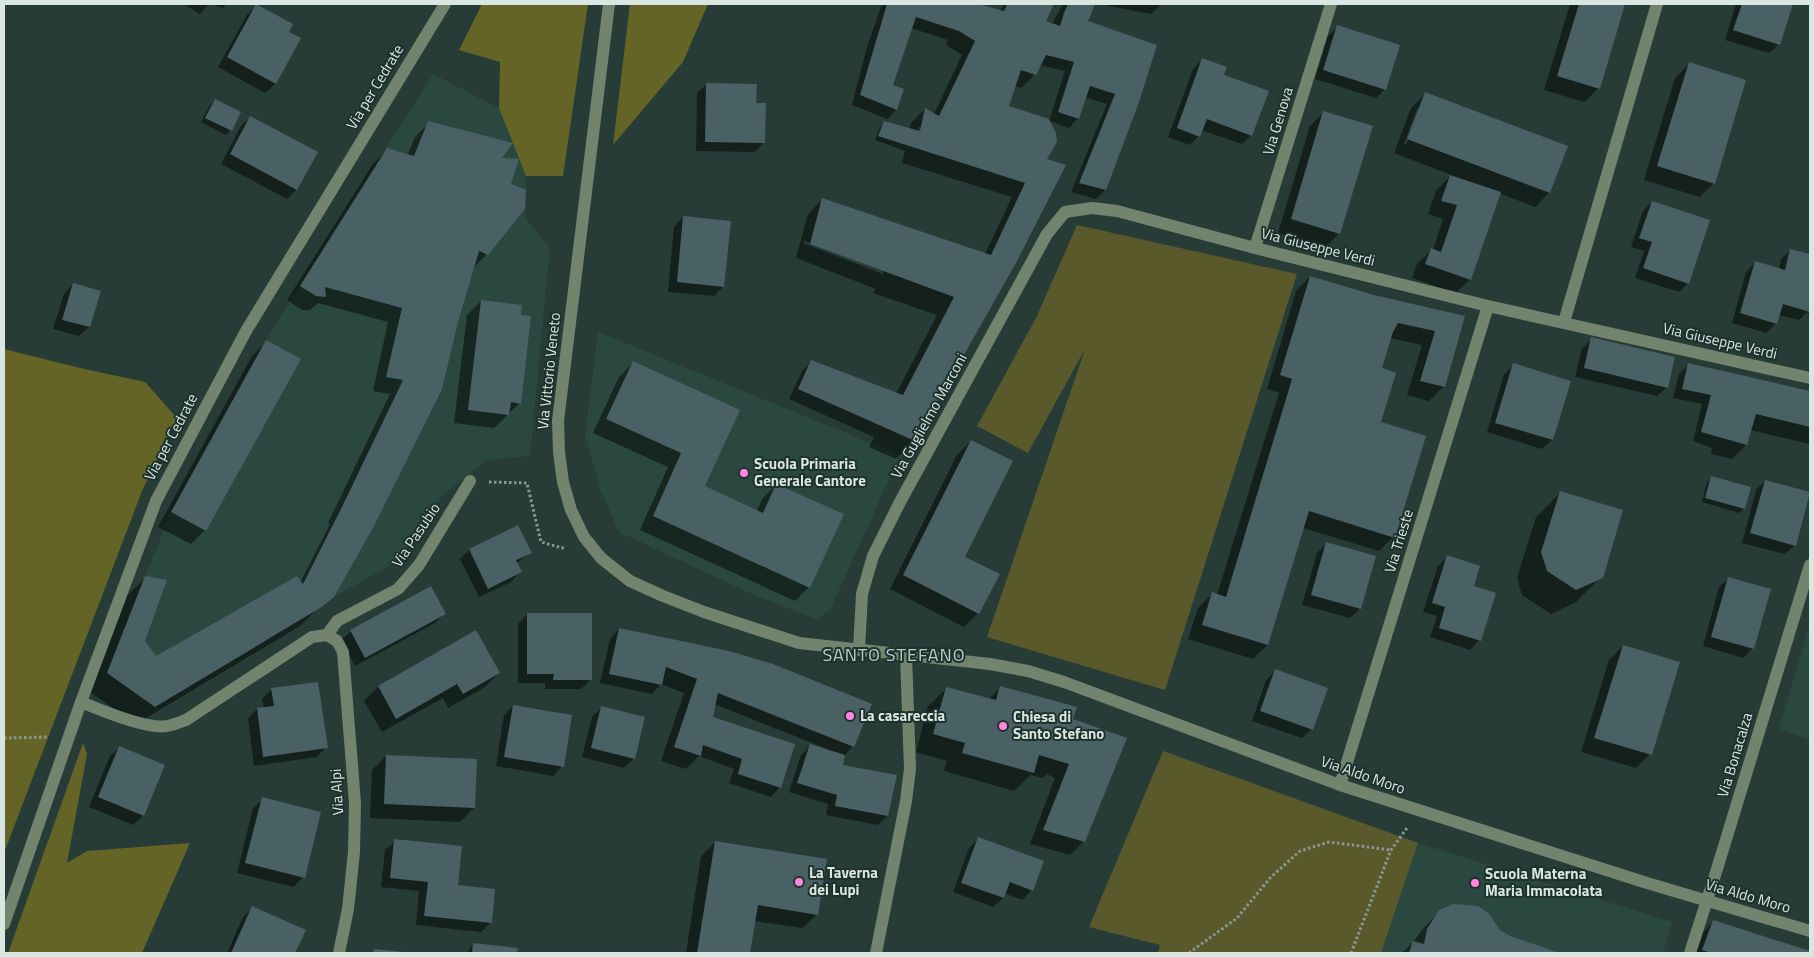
<svg xmlns="http://www.w3.org/2000/svg" width="1814" height="957" font-family="'Titillium Web',sans-serif">
	<style>
		.built { fill: #2a483f }
		.green { fill: #5a592b }
		.forest { fill: #656427 }
		.shadow { fill: #0007; fill-rule: evenodd }
		.building { fill: #496164 }
		.lines { fill: none; stroke-linecap: round; stroke-linejoin: round }
		.path { stroke: #889994; stroke-width: 3; stroke-dasharray: 2.5 2.5; stroke-linecap: butt }
		.minor { stroke: #72836e; stroke-width: 12 }
		.poi-dot { fill: #ff85de; stroke: #1d322c; stroke-width: 2 }
		.labels { text-anchor: middle; stroke-width: 4; stroke-linejoin: round; paint-order: stroke }
		.street-label { font-size: 15px; fill: #d9e6e2; stroke: #1d322c }
		.poi-label { font-size: 15px; font-weight: bold; fill: #d9e6e2; stroke: #1d322c; text-anchor: start }
		.quarter-label { font-size: 18px; letter-spacing: 1px; fill: #b6cec6; stroke: #1d322c }
	</style>
	<rect width="100%" height="100%" fill="#273c36"/>
	<g class="built">
		<polygon points="433,74 499,108 526,176 525,218 550,248 530,456 487,460 442,496 396,562 334,597 320,608 155,707 107,673 171,512 266,340"/>
		<polygon points="598,332 900,455 830,610 816,619 752,594 619,532 601,491 585,436"/>
		<polygon points="1810,623 1810,740 1779,729"/>
		<polygon points="1418,843 1672,922 1663,953 1381,953"/>
	</g>
	<g class="green">
		<polygon points="1077,225 1297,274 1165,690 987,637 1085,349 1028,453 977,426 1036,318"/>
		<polygon points="1163,751 1418,843 1381,953 1158,953 1160,945 1089,927"/>
	</g>
	<g class="forest">
		<polygon points="482,4 588,4 563,176 526,176 499,108 500,62 459,50"/>
		<polygon points="630,4 708,4 683,62 613,145"/>
		<polygon points="4,349 80,368 145,382 177,418 142,491 4,853"/>
		<polygon points="83,743 87,754 67,863 87,851 190,843 142,953 8,953"/>
	</g>
	<g class="shadow">
		<polygon points="185,4 209,4 200,14 185,5"/>
		<polygon points="210,4 227,4 223,8"/>
		<path d="M882,4H974L1000,12L1004,4H1053L1044,21L1052,24L1063,4H1094L1086,22L1155,46L1105,190L1096,199L1071,192L1107,104L1085,97L1078,118L1069,128L1049,121L1045,159L914,441L896,459L869,447L874,437L789,399L802,371L812,362L896,394L937,315L873,293L876,289L796,258L808,214L822,200L985,254L1012,197L902,163L905,151L875,140L880,127L884,123L910,129L911,123L925,109L934,114L962,55L946,45L948,40L911,28L891,85L896,110L887,119L852,105L867,47ZM1040,65L1065,71L1049,121L1007,107L1014,86L1021,88L1035,74ZM919,127H922L920,137H917ZM804,241L883,271V274L803,243Z"/>
		<polygon points="1099,4 1162,4 1151,14"/>
		<polygon points="1570,4 1624,4 1599,88 1584,102 1544,90"/>
		<polygon points="1736,4 1791,4 1779,44 1769,53 1725,40"/>
		<polygon points="256,5 287,32 299,39 275,84 265,93 218,67 247,15"/>
		<polygon points="1338,27 1385,89 1376,98 1315,79 1328,36"/>
		<polygon points="1203,59 1223,75 1251,135 1242,144 1201,130 1199,136 1190,145 1168,137 1193,69"/>
		<polygon points="1689,64 1714,183 1700,197 1644,180 1675,78"/>
		<polygon points="707,84 764,143 754,152 696,151 697,93"/>
		<path d="M1425,94L1566,147L1549,193L1535,207L1499,193L1470,279L1456,293L1412,278L1417,264L1431,250H1433L1443,219L1428,214L1436,191L1451,175L1394,153L1411,108ZM1417,109H1420L1406,145L1404,144Z"/>
		<polygon points="215,100 231,130 226,135 201,122 210,105"/>
		<polygon points="1324,112 1339,233 1325,248 1278,233 1310,126"/>
		<polygon points="251,117 316,152 296,190 287,199 221,164 241,126"/>
		<polygon points="429,123 499,160 487,254 472,269 457,321 314,612 300,626 136,724 90,692 128,595 146,577 143,641 156,657 300,583 330,524 328,523 390,394 373,391 388,322 318,303 310,310 302,310 287,300 373,164 387,150 407,156 415,137"/>
		<polygon points="1652,202 1688,283 1679,292 1635,278 1644,251 1631,247 1643,211"/>
		<polygon points="683,217 723,287 714,296 668,292 674,227"/>
		<polygon points="1791,250 1809,255 1810,253 1810,314 1806,313 1799,320 1778,315 1776,323 1766,333 1732,323 1746,272 1755,263 1779,269 1781,259"/>
		<polygon points="1310,277 1374,296 1464,317 1443,387 1429,401 1407,395 1422,345 1390,338 1380,369 1380,423 1393,537 1379,551 1303,528 1267,645 1253,659 1188,639 1198,608 1212,594 1217,595 1279,393 1267,389 1296,291"/>
		<polygon points="73,284 99,292 89,327 79,336 53,329 64,294"/>
		<polygon points="481,301 520,316 520,403 494,428 454,423 467,315"/>
		<polygon points="1592,339 1667,387 1657,396 1575,377 1582,348"/>
		<polygon points="266,342 299,360 205,530 191,544 158,527 252,356"/>
		<polygon points="633,363 704,487 757,511 762,499 776,485 809,587 795,601 640,530 668,467 593,433 619,377"/>
		<polygon points="1514,365 1569,382 1552,440 1542,449 1487,432 1504,374"/>
		<polygon points="1688,365 1810,392 1810,444 1750,430 1746,445 1732,459 1711,454 1712,448 1693,441 1702,404 1673,398 1679,374"/>
		<polygon points="971,441 963,557 978,613 964,627 890,589 957,455"/>
		<polygon points="1712,477 1750,488 1744,509 1739,513 1702,502 1707,482"/>
		<polygon points="1765,481 1795,545 1785,554 1742,543 1756,490"/>
		<polygon points="1561,492 1601,577 1576,602 1551,614 1522,595 1517,578 1536,517"/>
		<polygon points="1326,544 1360,609 1350,618 1302,605 1317,553"/>
		<polygon points="469,550 530,552 516,564 520,572 511,582 479,597 460,559"/>
		<polygon points="1447,557 1472,587 1479,640 1470,650 1430,637 1437,616 1423,612 1438,566"/>
		<polygon points="1729,578 1753,648 1743,658 1703,646 1719,587"/>
		<polygon points="444,614 435,623 355,666 341,640 351,631"/>
		<polygon points="527,614 591,679 581,689 545,689 545,683 518,683 518,624"/>
		<polygon points="619,629 853,746 844,756 841,766 887,816 878,825 826,815 828,804 789,792 801,755 810,746 824,750 825,748 714,704 709,723 780,787 771,797 729,783 734,769 699,756 686,769 661,761 684,693 661,684 652,694 600,683 610,639"/>
		<polygon points="476,632 499,673 485,687 448,708 443,698 382,732 364,701 378,687"/>
		<polygon points="1623,646 1650,754 1636,768 1581,752 1609,660"/>
		<polygon points="1276,670 1312,729 1302,738 1252,721 1266,680"/>
		<polygon points="1001,687 1072,719 1084,841 1070,855 1030,844 1055,778 1047,774 1043,778 1030,775 1014,791 944,771 947,761 916,752 928,706 947,688 988,700"/>
		<polygon points="272,689 326,747 317,757 254,766 248,719 257,709 264,708 262,699"/>
		<polygon points="513,706 562,766 553,776 496,766 504,715"/>
		<polygon points="602,707 634,758 624,768 582,757 592,717"/>
		<polygon points="120,747 163,765 143,816 133,825 89,807 110,756"/>
		<polygon points="386,756 474,808 460,822 370,818 372,770"/>
		<polygon points="263,799 303,877 294,887 237,873 253,808"/>
		<polygon points="979,838 1032,890 1022,900 1004,893 1003,898 993,907 953,892 969,848"/>
		<polygon points="395,841 491,922 481,932 416,925 419,891 381,887 385,850"/>
		<polygon points="715,842 817,914 803,928 754,921 749,953 686,953 701,856"/>
		<polygon points="253,908 304,931 294,953 227,953 243,917"/>
		<polygon points="1440,911 1499,931 1509,937 1557,953 1402,953 1413,942 1422,930"/>
		<polygon points="1713,922 1810,953 1696,953 1704,931"/>
		<polygon points="473,945 516,949 516,953 468,953 469,949"/>
	</g>
	<g class="building">
		<polygon points="256,4 293,24 289,32 301,38 276,84 227,57"/>
		<polygon points="887,4 978,4 1004,11 1007,4 1054,4 1046,21 1060,26 1064,13 1068,4 1095,4 1088,21 1157,45 1139,102 1106,190 1079,183 1115,94 1090,86 1079,119 1058,112 1074,62 1046,55 1036,75 1021,70 1009,106 1049,119 1056,133 1057,142 1047,159 1066,165 1016,263 915,441 798,389 811,360 903,395 954,297 810,244 822,198 991,255 1025,183 878,136 884,121 920,131 925,108 939,116 975,41 959,31 916,17 893,85 904,89 897,110 860,95"/>
		<polygon points="1579,4 1625,4 1600,89 1557,76"/>
		<polygon points="1742,4 1793,4 1780,45 1733,30"/>
		<polygon points="1337,25 1400,45 1386,90 1323,70"/>
		<polygon points="1202,58 1227,67 1224,75 1269,91 1252,136 1207,119 1200,137 1177,128"/>
		<polygon points="1689,62 1746,80 1715,184 1657,166"/>
		<polygon points="706,83 757,84 756,103 766,103 765,143 705,142"/>
		<polygon points="1425,92 1568,146 1550,193 1407,139"/>
		<polygon points="215,99 241,112 232,131 205,118"/>
		<polygon points="1323,111 1373,126 1340,234 1291,219"/>
		<polygon points="250,116 318,152 297,190 230,154"/>
		<polygon points="428,121 513,143 502,158 519,159 511,184 526,190 525,209 488,255 479,251 458,322 442,389 374,526 334,597 320,608 155,707 107,673 145,576 167,580 145,641 156,656 297,576 303,584 341,509 403,380 386,377 402,308 325,287 326,297 316,296 300,286 387,148 414,156"/>
		<polygon points="1450,175 1501,192 1471,280 1425,264 1431,248 1441,252 1457,205 1441,201"/>
		<polygon points="1652,201 1710,220 1689,284 1643,268 1652,242 1639,238"/>
		<polygon points="683,216 731,221 724,287 677,282"/>
		<polygon points="1790,249 1810,254 1810,312 1783,304 1777,324 1740,313 1755,261 1785,270"/>
		<polygon points="1310,276 1374,295 1465,316 1445,387 1420,381 1435,331 1398,323 1393,332 1382,368 1396,373 1381,422 1426,436 1395,538 1309,511 1268,645 1202,625 1212,592 1226,597 1292,379 1280,375"/>
		<polygon points="73,283 101,291 90,327 62,320"/>
		<polygon points="481,300 522,305 521,315 531,316 521,404 511,402 509,415 468,410"/>
		<polygon points="1591,337 1675,357 1668,388 1584,368"/>
		<polygon points="266,340 301,359 206,531 171,512"/>
		<polygon points="633,361 740,410 705,486 763,513 776,484 844,514 810,588 653,516 681,453 606,419"/>
		<polygon points="1513,363 1571,381 1553,440 1495,423"/>
		<polygon points="1688,363 1810,391 1810,427 1756,414 1747,445 1701,432 1711,395 1682,389"/>
		<polygon points="971,440 1013,461 965,557 1000,574 979,614 903,575"/>
		<polygon points="1711,476 1751,487 1745,509 1705,498"/>
		<polygon points="1765,480 1810,492 1796,546 1750,533"/>
		<polygon points="1560,491 1623,510 1603,578 1576,590 1547,571 1541,552"/>
		<polygon points="518,525 532,553 516,560 522,572 488,589 469,549"/>
		<polygon points="1326,542 1376,556 1361,609 1311,595"/>
		<polygon points="1447,555 1480,566 1474,586 1496,593 1481,641 1439,628 1445,607 1432,603"/>
		<polygon points="1728,577 1771,589 1754,649 1711,637"/>
		<polygon points="431,586 446,614 365,658 350,630"/>
		<polygon points="527,613 592,613 592,680 553,680 554,674 527,674"/>
		<polygon points="619,628 729,651 773,664 872,704 854,747 718,693 713,717 795,744 781,788 738,774 742,759 703,745 701,756 674,747 697,679 666,667 662,685 609,674"/>
		<polygon points="476,630 500,673 463,694 457,684 396,719 378,686"/>
		<polygon points="1623,645 1680,662 1652,755 1594,738"/>
		<polygon points="1275,669 1328,688 1313,730 1260,711"/>
		<polygon points="318,682 328,748 263,757 257,708 274,706 271,688"/>
		<polygon points="1000,686 1077,707 1073,719 1127,738 1085,842 1043,830 1069,764 1039,755 1034,773 962,753 965,743 933,734 946,687 996,700"/>
		<polygon points="513,705 572,715 564,767 504,757"/>
		<polygon points="601,706 645,717 635,759 591,748"/>
		<polygon points="810,744 845,755 843,765 897,775 888,816 835,806 837,795 797,783"/>
		<polygon points="119,746 165,765 144,816 98,797"/>
		<polygon points="386,755 477,759 475,808 384,804"/>
		<polygon points="262,797 321,812 305,878 245,863"/>
		<polygon points="978,837 1044,861 1033,891 1010,882 1004,898 961,883"/>
		<polygon points="394,839 462,846 458,885 495,889 492,923 424,916 428,882 390,878"/>
		<polygon points="715,841 827,859 818,915 758,905 750,953 697,953"/>
		<polygon points="1453,904 1478,906 1489,914 1500,930 1510,936 1560,953 1409,953 1413,941 1424,944 1427,929 1439,910"/>
		<polygon points="252,906 306,930 295,953 231,953"/>
		<polygon points="1713,920 1810,951 1810,953 1712,953 1702,950"/>
		<polygon points="473,943 518,948 517,953 472,953"/>
		<polygon points="374,949 404,952 404,953 373,953"/>
	</g>
	<g class="lines">
		<g class="path">
			<polyline points="489,482 527,483 541,542 562,548 565,546"/>
			<polyline points="4,738 47,737"/>
			<polyline points="1189,953 1237,918 1271,877 1300,851 1329,842 1391,850"/>
			<polyline points="1351,953 1391,850 1407,828"/>
		</g>
		<g class="minor">
			<polyline points="609,4 558,421 559,452 563,482 571,510 584,537 601,558 630,581 663,596 704,612 799,643 990,664 1028,671 1064,682 1340,785 1647,883 1810,931"/>
			<polyline points="1255,248 1331,4"/>
			<polyline points="1564,322 1657,4"/>
			<polyline points="327,635 337,641 343,652 355,803 354,852 348,909 339,953"/>
			<polyline points="859,650 862,594 873,556 900,502 1047,234 1065,212 1092,208 1117,211 1255,248 1488,306 1810,378"/>
			<path d="M81,702C100,710 148,730 167,726C173,725 180,722 186,720L312,637L327,635L337,621L398,589L419,565L470,481"/>
			<polyline points="1340,785 1488,306"/>
			<polyline points="4,924 81,702 156,501 246,331 445,4"/>
			<polyline points="876,953 906,801 910,769 906,655"/>
			<polyline points="1690,953 1717,869 1810,565"/>
		</g>
	</g>
	<g class="poi-dot">
		<circle cx="744" cy="473" r="5"/>
		<circle cx="850" cy="716" r="5"/>
		<circle cx="1003" cy="726" r="5"/>
		<circle cx="799" cy="882" r="5"/>
		<circle cx="1475" cy="883" r="5"/>
	</g>
	<g class="labels">
		<g class="street-label">
			<text transform="translate(375 87) rotate(-59)" y="5">Via per Cedrate</text>
			<text transform="translate(1278 121) rotate(-73)" y="5">Via Genova</text>
			<text transform="translate(1318 247) rotate(14)" y="5">Via Giuseppe Verdi</text>
			<text transform="translate(1720 341) rotate(13)" y="5">Via Giuseppe Verdi</text>
			<text transform="translate(549 371) rotate(-84)" y="5">Via Vittorio Veneto</text>
			<text transform="translate(929 416) rotate(-61)" y="5">Via Guglielmo Marconi</text>
			<text transform="translate(171 437) rotate(-62)" y="5">Via per Cedrate</text>
			<text transform="translate(416 535) rotate(-56)" y="5">Via Pasubio</text>
			<text transform="translate(1399 541) rotate(-73)" y="5">Via Trieste</text>
			<text transform="translate(1735 755) rotate(-73)" y="5">Via Bonacalza</text>
			<text transform="translate(1363 775) rotate(19)" y="5">Via Aldo Moro</text>
			<text transform="translate(337 792) rotate(-93)" y="5">Via Alpi</text>
			<text transform="translate(1748 896) rotate(16)" y="5">Via Aldo Moro</text>
		</g>
		<g class="poi-label">
			<text x="754" y="469">Scuola Primaria<tspan x="754" dy="17">Generale Cantore</tspan></text>
			<text x="860" y="721">La casareccia</text>
			<text x="1013" y="722">Chiesa di<tspan x="1013" dy="17">Santo Stefano</tspan></text>
			<text x="809" y="878">La Taverna<tspan x="809" dy="17">dei Lupi</tspan></text>
			<text x="1485" y="879">Scuola Materna<tspan x="1485" dy="17">Maria Immacolata</tspan></text>
		</g>
		<g class="quarter-label">
			<text x="894" y="661">SANTO STEFANO</text>
		</g>
	</g>
	<rect width="1814" height="957" fill="none" stroke="#d9e6e2" stroke-width="10"/>
</svg>
